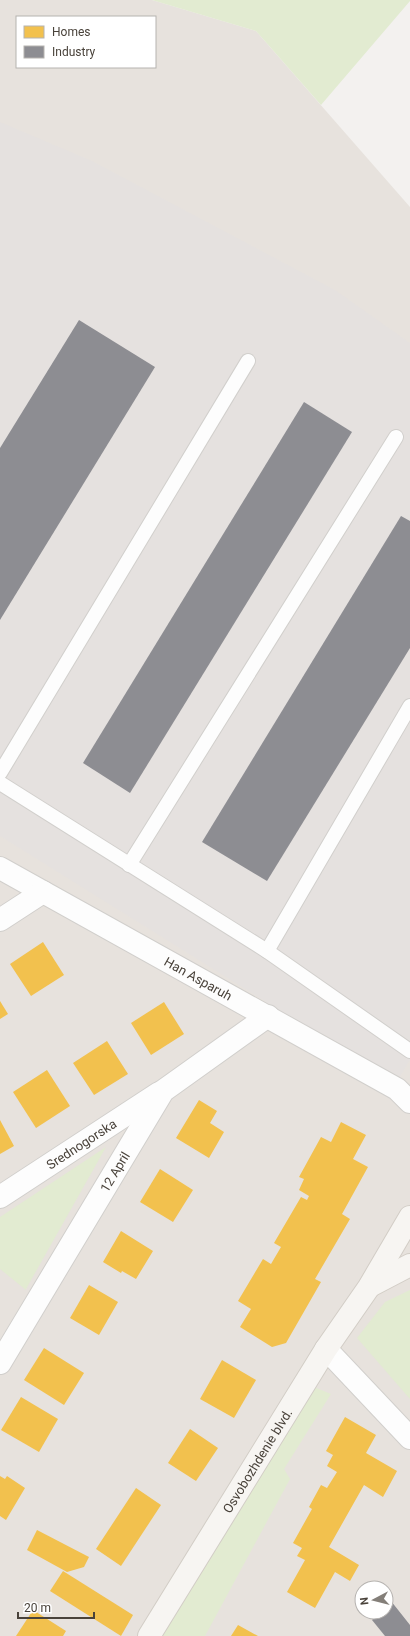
<svg xmlns="http://www.w3.org/2000/svg" width="410" height="1636" font-family="Roboto,sans-serif">
	<style>
		.residential { fill: #e7e2dd; fill-rule: evenodd }
		.industrial { fill: #e5e1df }
		.green { fill: #e2ebd1 }
		.homes { fill: #f2c14e }
		.industry { fill: #8d8d92 }
		.lines { fill: none; stroke-linecap: round; stroke-linejoin: round }
		.lane-casing { stroke: #d1cfcc; stroke-width: 16 }
		.street-casing { stroke: #d1cfcc; stroke-width: 24 }
		.secondary-casing { stroke: #d2cdc6; stroke-width: 24 }
		.lane { stroke: #fdfdfd; stroke-width: 14 }
		.street { stroke: #fdfdfd; stroke-width: 22 }
		.secondary { stroke: #f7f5f2; stroke-width: 22 }
		.labels { text-anchor: middle; stroke-width: 4; stroke-linejoin: round; paint-order: stroke }
		.street-label { font-size: 13px; fill: #49423a; stroke: #fff }
	</style>
	<rect width="100%" height="100%" fill="#f3f1ef"/>
	<path class="residential" d="M0,0H152L256,31L410,207V1636H0ZM17,17H155V67H17ZM362,1588H386V1612H362Z"/>
	<polygon class="industrial" points="0,122 92,161 335,290 410,343 410,1060 396,1083 0,836"/>
	<g class="green">
		<polygon points="152,0 410,0 410,1 321,105 256,31"/>
		<polygon points="106,1147 26,1289 26,1290 0,1269 0,1217"/>
		<polygon points="410,1290 410,1399 357,1338 385,1302"/>
		<polygon points="309,1385 331,1394 284,1469 290,1479 205,1636 162,1636"/>
	</g>
	<g class="homes">
		<polygon points="43,942 64,975 31,996 10,964"/>
		<polygon points="0,1001 8,1014 0,1019"/>
		<polygon points="164,1002 184,1034 151,1055 131,1023"/>
		<polygon points="107,1041 128,1074 94,1095 73,1063"/>
		<polygon points="47,1070 70,1106 36,1128 13,1092"/>
		<polygon points="199,1100 217,1111 210,1123 224,1132 209,1158 176,1138"/>
		<polygon points="0,1120 14,1146 0,1154"/>
		<polygon points="341,1122 366,1135 353,1159 368,1167 342,1214 350,1219 315,1279 321,1282 286,1343 272,1347 240,1327 251,1309 238,1301 263,1259 271,1264 281,1247 274,1243 301,1197 307,1200 309,1196 299,1190 304,1179 299,1177 321,1137 331,1142"/>
		<polygon points="160,1169 193,1190 173,1222 140,1202"/>
		<polygon points="121,1231 153,1251 136,1279 122,1271 121,1273 103,1262"/>
		<polygon points="89,1285 118,1302 99,1335 70,1318"/>
		<polygon points="44,1348 84,1373 64,1405 24,1380"/>
		<polygon points="222,1360 256,1380 234,1418 200,1399"/>
		<polygon points="21,1397 58,1419 39,1452 1,1430"/>
		<polygon points="345,1417 376,1435 366,1453 397,1471 383,1497 364,1485 329,1547 359,1565 350,1581 335,1572 315,1608 287,1592 305,1560 297,1556 302,1548 293,1543 312,1509 309,1507 321,1485 327,1488 337,1472 327,1466 333,1455 326,1451"/>
		<polygon points="190,1429 218,1448 196,1481 168,1463"/>
		<polygon points="0,1476 5,1479 7,1476 25,1488 6,1520 0,1516"/>
		<polygon points="136,1488 161,1505 121,1566 96,1549"/>
		<polygon points="37,1530 89,1557 84,1567 67,1572 27,1550"/>
		<polygon points="63,1571 133,1615 121,1636 50,1591"/>
		<polygon points="33,1610 66,1631 63,1636 16,1636"/>
		<polygon points="238,1625 258,1636 231,1636"/>
	</g>
	<g class="industry">
		<polygon points="79,320 155,367 0,620 0,448"/>
		<polygon points="304,402 352,432 130,793 83,763"/>
		<polygon points="401,516 410,521 410,648 267,881 202,842"/>
		<polygon points="391,1601 410,1625 410,1636 385,1636 372,1620 380,1612 386,1612 386,1606"/>
	</g>
	<g class="lines">
		<g class="lane-casing">
			<g id="lane">
				<polyline points="0,773 248,361"/>
				<polyline points="0,783 267,951 410,1051"/>
				<polyline points="129,865 396,437"/>
				<polyline points="267,951 410,706"/>
			</g>
		</g>
		<g class="street-casing">
			<g id="street">
				<path id="s1" d="M0,868L397,1089L410,1102"/>
				<polyline points="0,920 43,892"/>
				<path id="s2" d="M0,1197L159,1093"/>
				<polyline points="326,1349 410,1438"/>
				<path id="s3" d="M0,1363L163,1091L268,1016"/>
			</g>
		</g>
		<g class="secondary-casing">
			<g id="secondary">
				<polyline points="370,1286 410,1265"/>
				<path id="s4" d="M149,1636L326,1349L369,1287L410,1217"/>
			</g>
		</g>
		<use href="#lane" class="lane"/>
		<use href="#street" class="street"/>
		<use href="#secondary" class="secondary"/>
	</g>
	<g class="labels">
		<g class="street-label">
			<text dy="5" stroke="none"><textPath href="#s1" startOffset="227">Han Asparuh</textPath></text>
			<text dy="5" stroke="none"><textPath href="#s2" startOffset="97">Srednogorska</textPath></text>
			<text dy="5" stroke="none"><textPath href="#s3" startOffset="223">12 April</textPath></text>
			<text dy="5" stroke="none"><textPath href="#s4" startOffset="206">Osvobozhdenie blvd.</textPath></text>
		</g>
	</g>
	<rect x="16" y="16" width="140" height="52" fill="#ffffff" stroke="#b6b3b0"/>
	<rect x="24" y="26" width="20" height="12" fill="#f2c14e" stroke="#b6b3b0"/>
	<text x="52" y="36" font-size="12" fill="#49423a">Homes</text>
	<rect x="24" y="46" width="20" height="12" fill="#8d8d92" stroke="#b6b3b0"/>
	<text x="52" y="56" font-size="12" fill="#49423a">Industry</text>
	<g transform="translate(374 1600) rotate(263)"><circle r="19" fill="#ffffff" stroke="#b6b3b0"/>
	<path d="M0-3L7 15L0 10L-7 15Z" fill="#847f79"/>
	<text y="-6" font-size="11" font-weight="bold" text-anchor="middle" fill="#49423a">N</text>
	</g>
	<path d="M18 1612v6h76v-6" fill="none" stroke="#49423a" stroke-width="2"/>
	<text x="24" y="1612" font-size="12" fill="#49423a" stroke="#ffffff" stroke-width="3" paint-order="stroke">20 m</text>
</svg>
